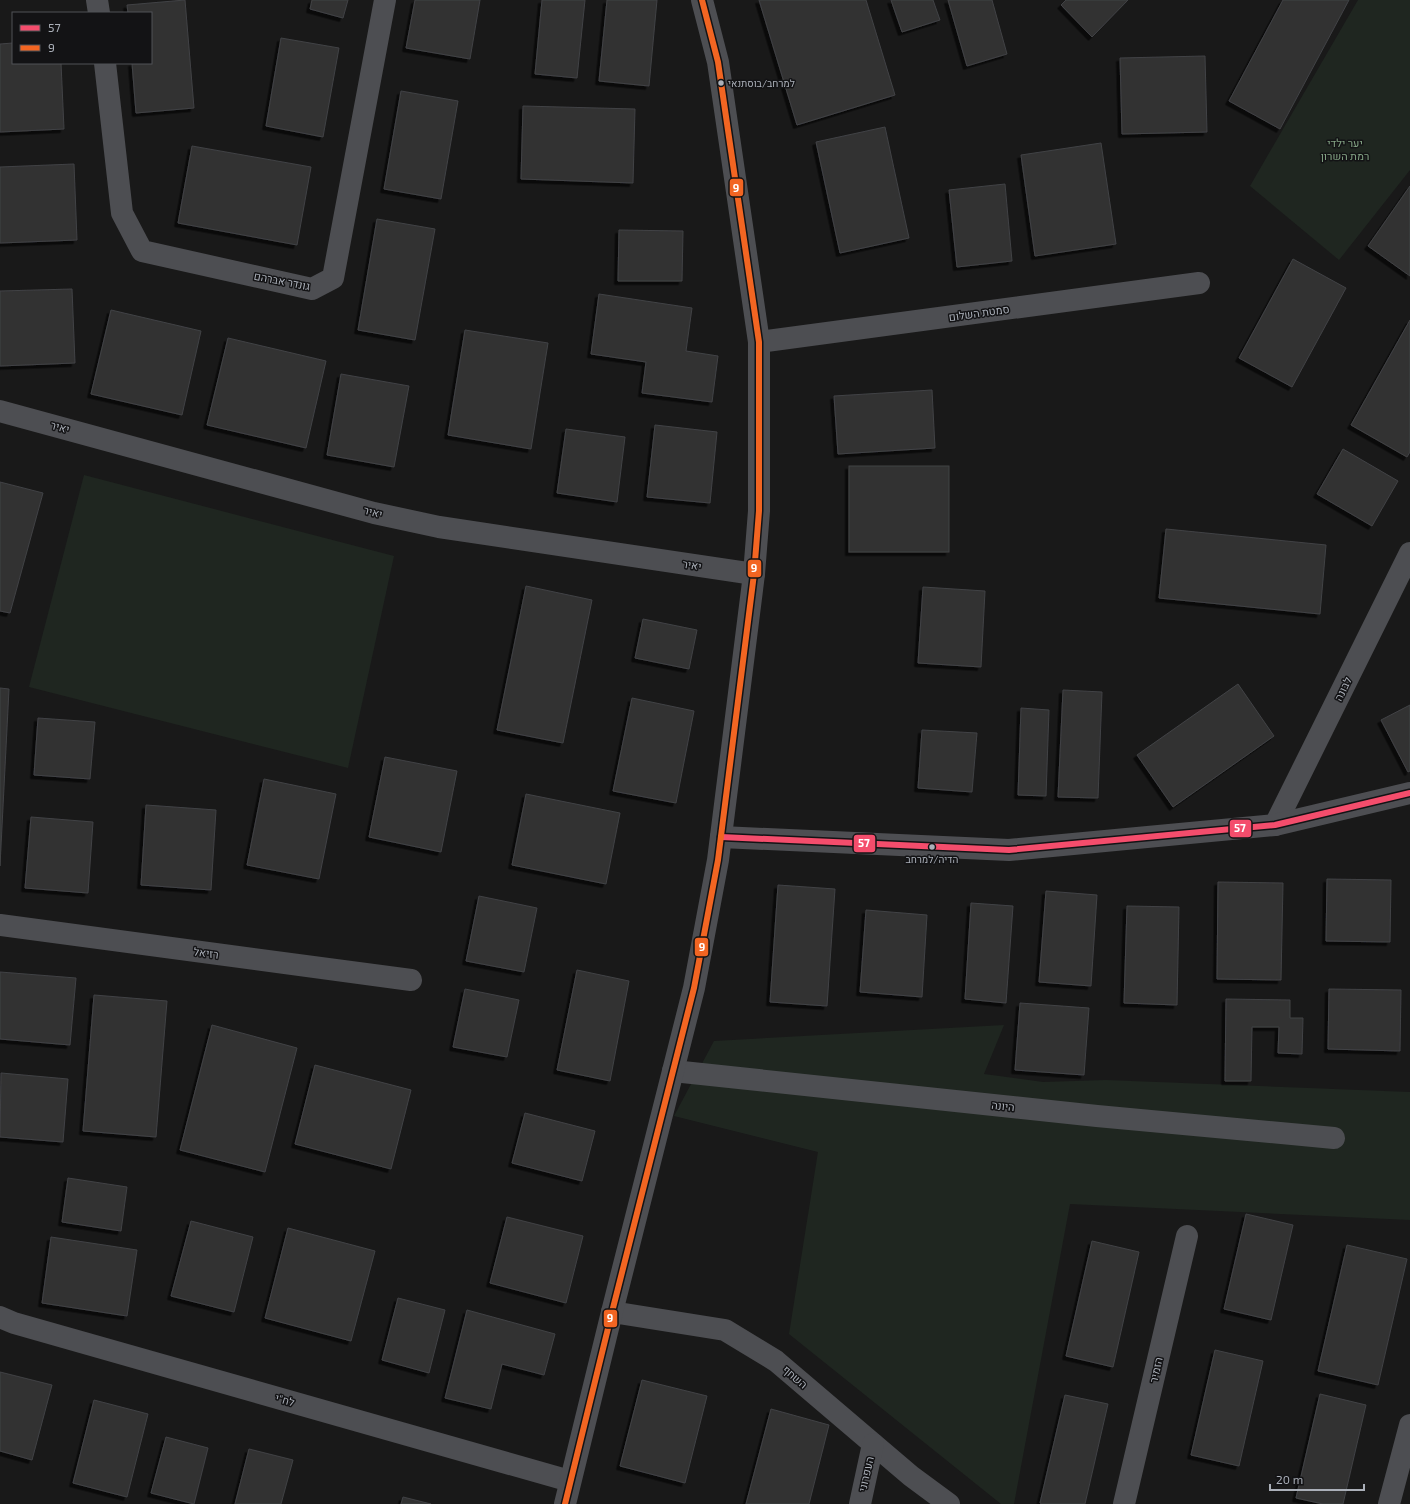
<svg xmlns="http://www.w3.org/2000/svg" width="1410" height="1504" font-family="'Exo 2',Heebo,sans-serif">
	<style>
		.green { fill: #1f2620 }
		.building { fill: #323233; stroke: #414245; filter: url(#shadow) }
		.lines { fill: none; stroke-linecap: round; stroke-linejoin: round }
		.street { stroke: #4d4e52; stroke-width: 22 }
		.bus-1-casing { stroke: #131315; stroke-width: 9 }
		.bus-2-casing { stroke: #131315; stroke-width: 9 }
		.bus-1 { stroke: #f44d6c; stroke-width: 6 }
		.bus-2 { stroke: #f26522; stroke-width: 6 }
		.bus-dot { fill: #abb0b9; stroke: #131315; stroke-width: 1.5 }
		.labels { text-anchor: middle; stroke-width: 3; stroke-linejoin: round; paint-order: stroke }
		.bus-label { font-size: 10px; fill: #abb0b9; stroke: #131315; text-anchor: start }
		.park-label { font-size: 11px; fill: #83a384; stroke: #131315 }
		.street-label { font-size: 11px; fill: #abb0b9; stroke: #131315 }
		.line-badge { stroke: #131315; stroke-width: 1.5 }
		.badge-label { font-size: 11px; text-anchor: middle; font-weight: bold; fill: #fff }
	</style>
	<defs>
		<filter id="shadow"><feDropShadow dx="-3.5" dy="3.5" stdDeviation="0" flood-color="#0009"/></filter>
	</defs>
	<rect width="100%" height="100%" fill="#191919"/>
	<g class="green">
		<polygon points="1358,0 1410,0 1410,170 1339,260 1250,186"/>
		<polygon points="84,475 394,556 348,768 29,687"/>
		<polygon points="1004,1025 984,1074 1043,1082 1106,1080 1410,1092 1410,1220 1070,1204 1014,1504 1001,1504 789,1334 818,1152 674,1116 714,1041"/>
	</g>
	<g class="building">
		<polygon points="185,0 194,108 136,113 132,63 151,63 151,13 128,13 127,5"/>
		<polygon points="312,0 348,0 343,18 310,9"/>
		<polygon points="415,0 480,0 470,59 406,48"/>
		<polygon points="542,0 585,0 577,78 535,74"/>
		<polygon points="607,0 657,0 649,86 599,81"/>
		<polygon points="759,0 866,0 895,95 797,125"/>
		<polygon points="891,0 933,0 940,20 902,32"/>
		<polygon points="948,0 992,0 1007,54 967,66"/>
		<polygon points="1066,0 1128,0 1092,37 1061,5"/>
		<polygon points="1283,0 1349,0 1280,129 1229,101"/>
		<polygon points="281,38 339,48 323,137 266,126"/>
		<polygon points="13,43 13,63 61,63 64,129 0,132 0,44"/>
		<polygon points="1205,56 1207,132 1122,134 1120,58"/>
		<polygon points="401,91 458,101 441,199 384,189"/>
		<polygon points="523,106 635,109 633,183 521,179"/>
		<polygon points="885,127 909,238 840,253 816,142"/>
		<polygon points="1101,143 1116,244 1035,256 1021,155"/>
		<polygon points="192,146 311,167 297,245 178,223"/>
		<polygon points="74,164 77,240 0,243 0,167"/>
		<polygon points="1005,184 1012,261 957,267 949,190"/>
		<polygon points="1410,186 1410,276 1368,246"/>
		<polygon points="377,219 435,229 415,340 358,330"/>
		<polygon points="619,230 683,231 682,281 618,281"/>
		<polygon points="1293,259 1346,288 1292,387 1239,358"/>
		<polygon points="72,289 75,363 0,366 0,291"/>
		<polygon points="599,294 692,308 686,351 718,356 712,402 642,393 646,362 591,354"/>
		<polygon points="111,310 201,331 182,415 91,394"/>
		<polygon points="1410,320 1410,452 1407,457 1351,425"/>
		<polygon points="465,330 548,343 531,449 448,435"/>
		<polygon points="228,338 326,361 306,448 207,425"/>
		<polygon points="341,374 409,386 394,467 327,455"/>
		<polygon points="932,390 935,448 838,454 834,396"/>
		<polygon points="655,425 717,432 710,503 647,497"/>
		<polygon points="566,429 625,437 617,502 557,493"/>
		<polygon points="1343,449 1398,481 1372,526 1317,494"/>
		<rect x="849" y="466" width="100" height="86"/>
		<polygon points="0,482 43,493 10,613 0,611"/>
		<polygon points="1166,529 1326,545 1320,614 1159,598"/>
		<polygon points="526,586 592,600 563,743 497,730"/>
		<polygon points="923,587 985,591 981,667 918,663"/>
		<polygon points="643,619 697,630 689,669 635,658"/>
		<polygon points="1238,684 1274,736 1173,807 1137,755"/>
		<polygon points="0,688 9,689 0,866"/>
		<polygon points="1063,690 1102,692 1098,798 1058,797"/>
		<polygon points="632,698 694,711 676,803 613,791"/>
		<polygon points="1410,705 1410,771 1408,772 1381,720"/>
		<polygon points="1021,708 1049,710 1046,796 1018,795"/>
		<polygon points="38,718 95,722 90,779 34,775"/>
		<polygon points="922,730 977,733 972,792 918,788"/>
		<polygon points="385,757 457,771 441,852 369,837"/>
		<polygon points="264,779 336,794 319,879 247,865"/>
		<polygon points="526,794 620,813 606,884 512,865"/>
		<polygon points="146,805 216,810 211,890 141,885"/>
		<polygon points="31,817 93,822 88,893 25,888"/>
		<polygon points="1327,879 1391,880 1390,942 1326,941"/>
		<polygon points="1218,882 1283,883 1281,980 1217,979"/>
		<polygon points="778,885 835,889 827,1006 770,1002"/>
		<polygon points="1046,891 1097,895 1091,986 1039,982"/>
		<polygon points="479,896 537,908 524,972 466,961"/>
		<polygon points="971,903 1013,906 1006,1003 965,999"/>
		<polygon points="1127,906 1179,907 1177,1005 1124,1003"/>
		<polygon points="866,910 927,915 922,997 860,992"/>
		<polygon points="577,970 629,981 610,1081 557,1070"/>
		<polygon points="0,972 76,978 70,1045 0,1039"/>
		<polygon points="465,989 519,1000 507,1057 453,1047"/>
		<polygon points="1329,989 1401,990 1400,1051 1328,1049"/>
		<polygon points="94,995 167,1001 156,1137 83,1131"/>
		<polygon points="1226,999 1290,1000 1290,1018 1303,1018 1302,1054 1278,1053 1279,1027 1252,1027 1251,1081 1225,1081"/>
		<polygon points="1020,1003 1089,1008 1084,1075 1015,1070"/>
		<polygon points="212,1025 297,1048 265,1172 180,1150"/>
		<polygon points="315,1065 411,1090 391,1169 295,1144"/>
		<polygon points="1,1073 68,1079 63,1142 0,1137"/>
		<polygon points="525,1113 595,1131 582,1181 512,1163"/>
		<polygon points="68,1178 127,1187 121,1231 62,1222"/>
		<polygon points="1246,1214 1293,1225 1271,1320 1224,1309"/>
		<polygon points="507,1217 583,1236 566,1303 490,1283"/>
		<polygon points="191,1221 253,1237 234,1312 171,1296"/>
		<polygon points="288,1228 375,1251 351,1341 265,1318"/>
		<polygon points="51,1237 137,1250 127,1316 42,1303"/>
		<polygon points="1092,1241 1139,1252 1113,1367 1066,1356"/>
		<polygon points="1347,1245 1407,1259 1378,1385 1318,1371"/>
		<polygon points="398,1298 445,1310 429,1373 382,1360"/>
		<polygon points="467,1310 555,1334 544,1375 502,1364 491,1409 445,1398"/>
		<polygon points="1215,1350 1263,1361 1239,1466 1191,1455"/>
		<polygon points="0,1372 52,1385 32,1460 0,1451"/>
		<polygon points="642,1380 707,1396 685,1483 620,1466"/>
		<polygon points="1320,1394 1366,1405 1343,1504 1323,1504 1296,1498"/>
		<polygon points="1065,1395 1108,1404 1085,1504 1042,1504 1040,1503"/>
		<polygon points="94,1400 148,1414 127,1497 73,1483"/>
		<polygon points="771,1409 829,1425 809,1504 746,1504"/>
		<polygon points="166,1437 208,1448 194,1504 151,1493"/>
		<polygon points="249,1449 293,1460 281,1504 235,1504"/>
		<polygon points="403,1497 431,1504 401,1504"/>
	</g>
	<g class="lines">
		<g class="street">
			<polyline points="97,0 99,13"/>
			<polyline points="105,63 122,213 142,251 312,289 333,278 385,0"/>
			<polyline points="759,342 1199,283"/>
			<polyline points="0,411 374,513 439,527 754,574"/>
			<polyline points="1275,825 1410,553"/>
			<polyline points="721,837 1009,850 1275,825 1410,793"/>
			<polyline points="0,925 411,980"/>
			<polyline points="673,1071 1097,1116 1334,1138"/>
			<polyline points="612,1312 725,1330 776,1361 911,1476 949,1504"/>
			<polyline points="0,1317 14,1323 570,1481"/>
			<polyline points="565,1504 612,1312 694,988 718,860 754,574 759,511 759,342 718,62 702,0"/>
			<polyline points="860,1504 873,1444"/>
			<polyline points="1124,1504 1187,1236"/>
			<polyline points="1389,1504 1410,1425"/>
		</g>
		<g class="bus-1-casing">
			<polyline id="bus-1" points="721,837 1009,850 1275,825 1410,793"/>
		</g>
		<g class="bus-2-casing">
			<polyline id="bus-2" points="565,1504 612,1312 694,988 718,860 754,574 759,511 759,342 718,62 702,0"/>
		</g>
		<use href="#bus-1" class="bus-1"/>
		<use href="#bus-2" class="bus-2"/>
	</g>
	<g class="bus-dot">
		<circle cx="721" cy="83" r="3.5"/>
		<circle cx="932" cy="847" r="3.5"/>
	</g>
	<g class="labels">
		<g class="bus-label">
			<text x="728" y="87">למרחב/בוסתנאי</text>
			<text x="932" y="863" text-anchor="middle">הדיה/למרחב</text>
		</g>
		<g class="park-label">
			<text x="1345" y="147">יער ילדי<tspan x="1345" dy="13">רמת השרון</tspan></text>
		</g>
		<g class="street-label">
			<text transform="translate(282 281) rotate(11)" y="4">גונדר אברהם</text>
			<text transform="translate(979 313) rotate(-8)" y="4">סמטת השלום</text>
			<text transform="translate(60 427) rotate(15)" y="4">יאיר</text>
			<text transform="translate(373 512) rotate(14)" y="4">יאיר</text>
			<text transform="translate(692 565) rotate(9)" y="4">יאיר</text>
			<text transform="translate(1343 689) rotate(-64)" y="4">לבונה</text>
			<text transform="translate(206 953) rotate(8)" y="4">רזיאל</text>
			<text transform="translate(1003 1106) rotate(6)" y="4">היונה</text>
			<text transform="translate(1156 1370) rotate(-77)" y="4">הזמיר</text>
			<text transform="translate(795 1377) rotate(41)" y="4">השחף</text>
			<text transform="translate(285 1400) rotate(16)" y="4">לח"י</text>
			<text transform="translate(866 1474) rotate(-77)" y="4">העפרוני</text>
		</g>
	</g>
	<g class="line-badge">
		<rect x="729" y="178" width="15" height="19" rx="4" fill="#f26522"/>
		<rect x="747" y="559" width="15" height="19" rx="4" fill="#f26522"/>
		<rect x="1229" y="819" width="23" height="19" rx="4" fill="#f44d6c"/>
		<rect x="853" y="834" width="23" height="19" rx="4" fill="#f44d6c"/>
		<rect x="694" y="937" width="15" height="20" rx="4" fill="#f26522"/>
		<rect x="603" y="1309" width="15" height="19" rx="4" fill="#f26522"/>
	</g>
	<g class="badge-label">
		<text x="736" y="192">9</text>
		<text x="754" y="572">9</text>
		<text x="1240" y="832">57</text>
		<text x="864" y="847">57</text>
		<text x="702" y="951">9</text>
		<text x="610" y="1322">9</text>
	</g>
	<rect x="12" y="12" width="140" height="52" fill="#131315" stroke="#505257"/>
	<rect x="20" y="25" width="20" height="6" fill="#f44d6c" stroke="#505257"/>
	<text x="48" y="32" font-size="12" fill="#abb0b9">57</text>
	<rect x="20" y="45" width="20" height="6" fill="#f26522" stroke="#505257"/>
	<text x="48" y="52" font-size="12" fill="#abb0b9">9</text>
	<path d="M1270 1484v6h94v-6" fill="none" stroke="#abb0b9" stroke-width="2"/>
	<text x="1276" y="1484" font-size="12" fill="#abb0b9" stroke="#131315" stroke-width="3" paint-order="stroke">20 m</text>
</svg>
